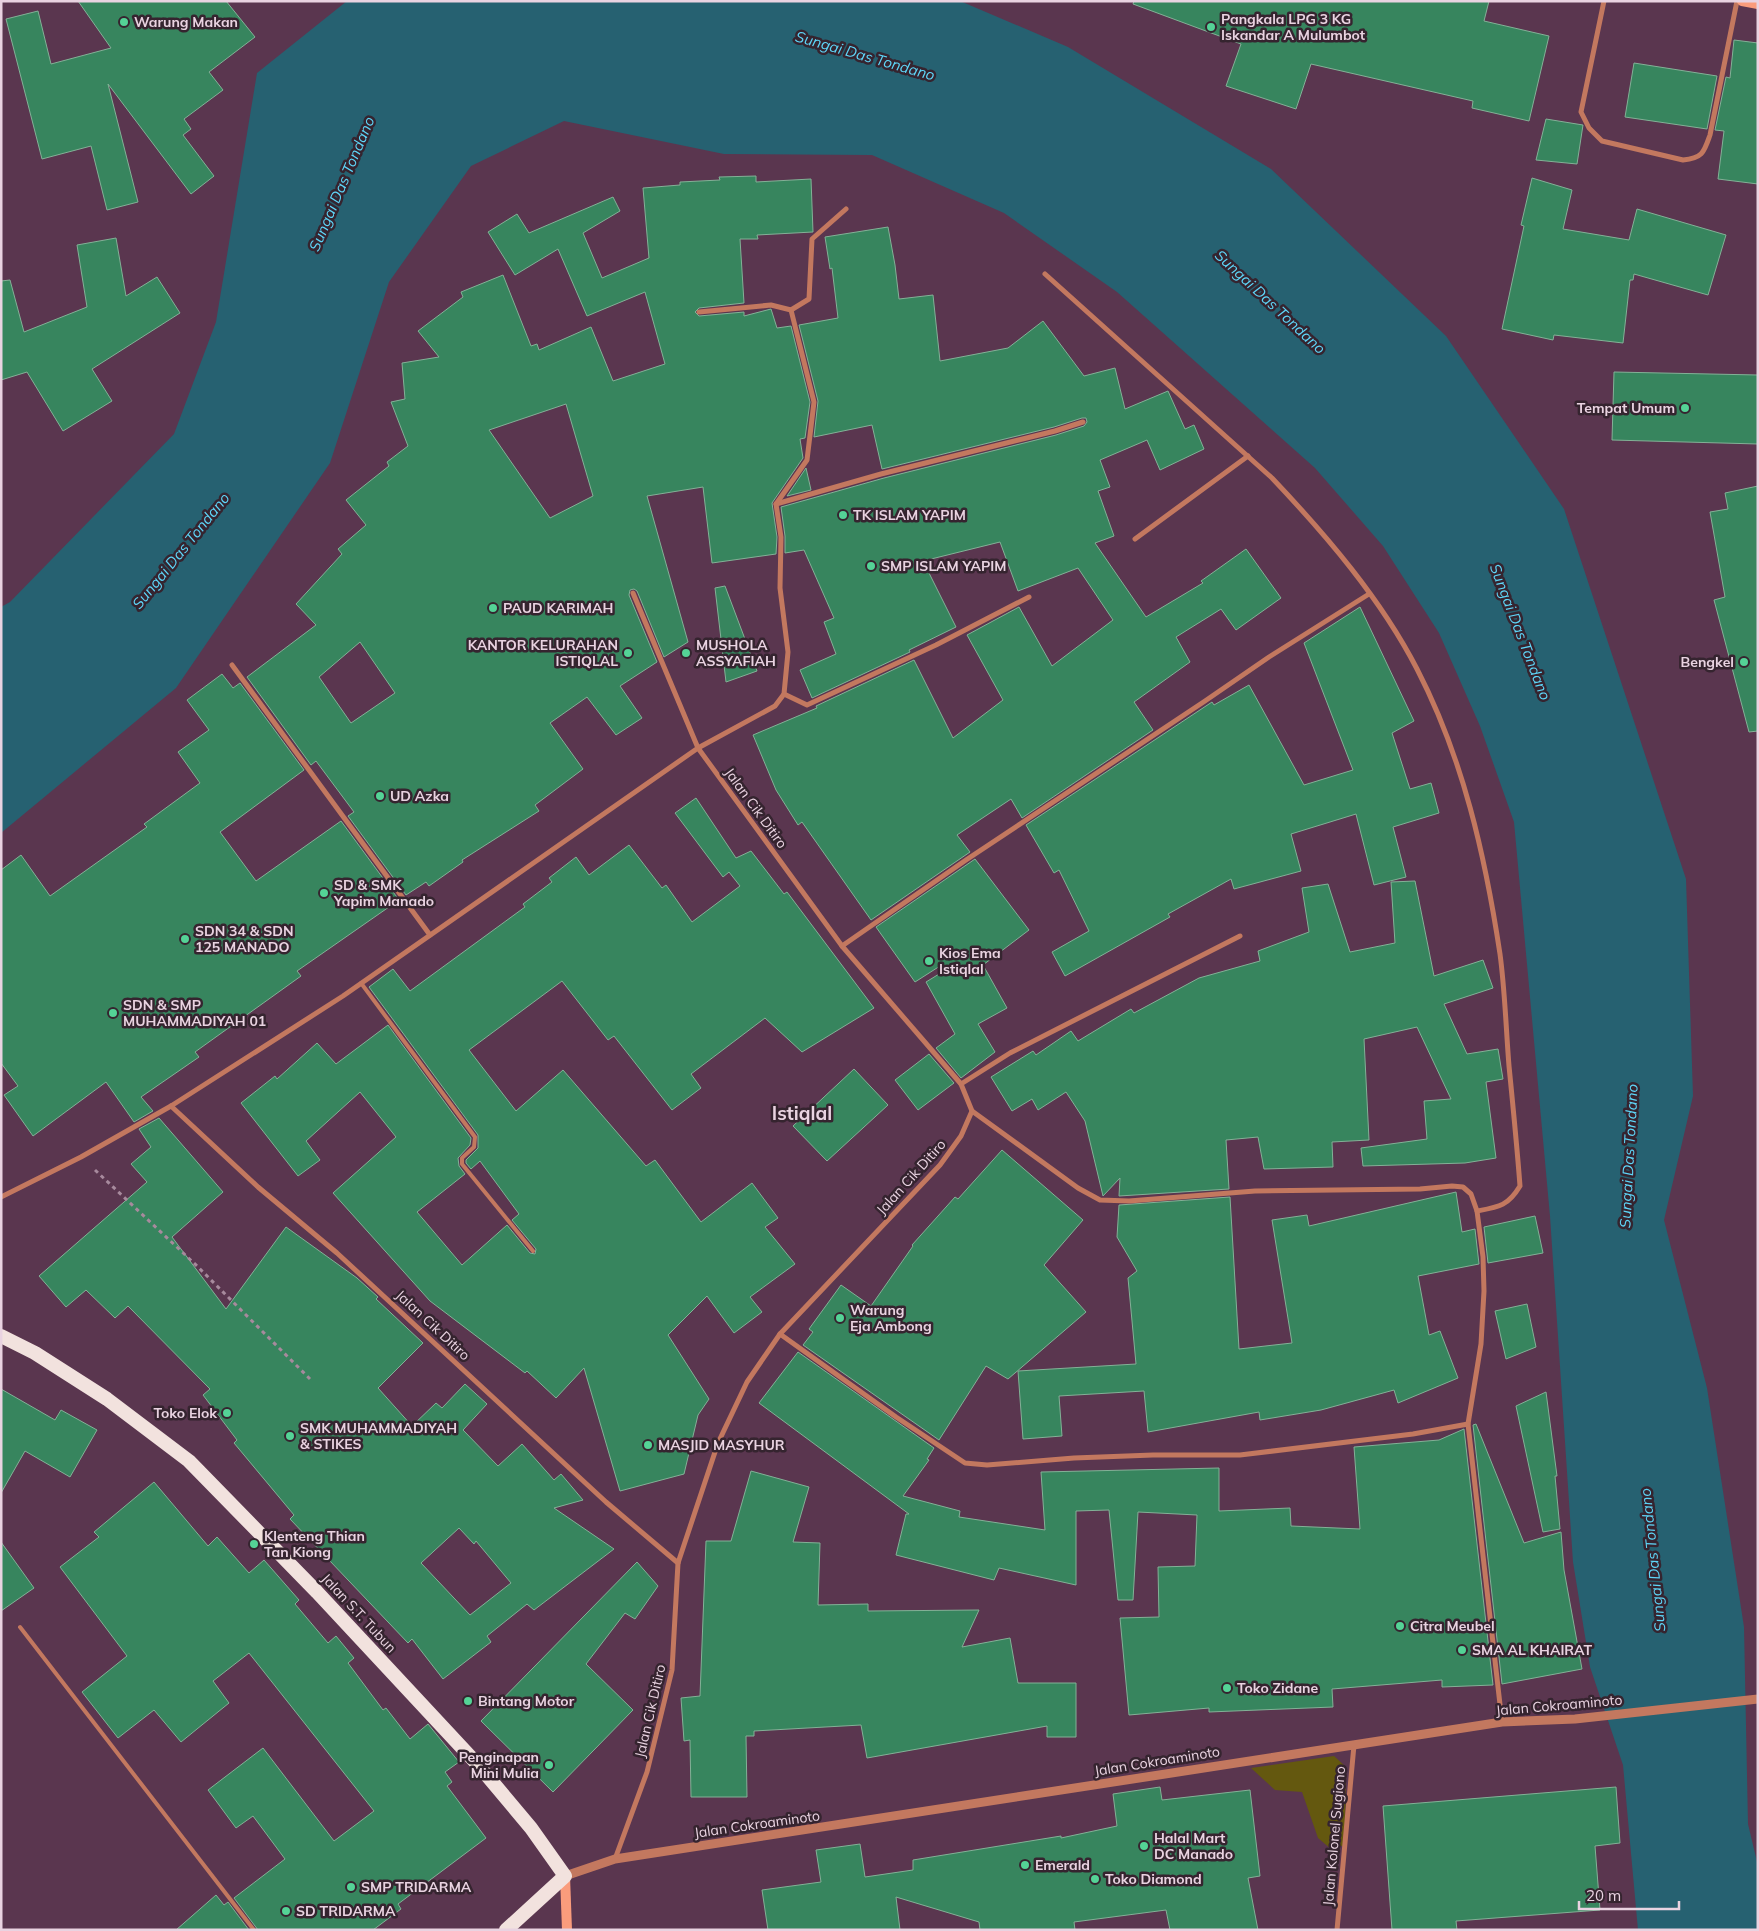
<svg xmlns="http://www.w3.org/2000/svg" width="1759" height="1931" font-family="Mulish,sans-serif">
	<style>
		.green { fill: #64580f }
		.water { fill: #266171 }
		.building { fill: #37855e; stroke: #83b197; fill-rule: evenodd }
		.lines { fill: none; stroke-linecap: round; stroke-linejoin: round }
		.path { stroke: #a78a9d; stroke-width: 3; stroke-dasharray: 4 4; stroke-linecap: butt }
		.service { stroke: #c3785f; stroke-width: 4 }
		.minor { stroke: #c3785f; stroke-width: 5 }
		.tertiary { stroke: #c3785f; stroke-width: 9 }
		.secondary { stroke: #fa9c7c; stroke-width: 10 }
		.trunk { stroke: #f2e2de; stroke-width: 14 }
		.poi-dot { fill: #54d396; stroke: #35242f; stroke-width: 2 }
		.labels { text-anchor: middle; stroke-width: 5; stroke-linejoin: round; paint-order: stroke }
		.poi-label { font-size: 14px; font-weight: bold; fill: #e9d3e1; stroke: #35242f; text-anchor: start }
		.street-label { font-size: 14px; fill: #e9d3e1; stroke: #35242f }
		.water-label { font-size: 15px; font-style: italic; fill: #5ed6f8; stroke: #35242f }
		.district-label { font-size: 19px; font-weight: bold; fill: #e9d3e1; stroke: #35242f }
	</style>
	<rect width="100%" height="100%" fill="#5a364f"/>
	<polygon class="green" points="1334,1756 1346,1767 1345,1845 1331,1849 1318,1838 1302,1792 1275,1790 1251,1768"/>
	<polygon class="water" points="347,1 960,1 1068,47 1271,169 1446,336 1564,509 1686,879 1693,1096 1664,1220 1707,1388 1744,1627 1748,1824 1758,1866 1758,1930 1638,1930 1623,1765 1590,1667 1573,1562 1550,1216 1514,822 1480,726 1439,633 1383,546 1315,468 1117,292 1004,213 872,155 724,154 564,121 471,166 389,282 330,463 176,688 1,833 1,607 10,602 174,434 216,322 257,73"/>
	<g class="building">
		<polygon points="78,1 226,1 255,37 209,72 223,90 184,119 191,129 183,135 214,176 191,194 108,84 138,202 107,210 91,146 42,159 6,19 38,11 51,64 111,48"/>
		<polygon points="1134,1 1489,1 1484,21 1549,36 1529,121 1472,108 1473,101 1311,64 1296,109 1226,86 1241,44 1133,4"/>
		<polygon points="1734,40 1758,43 1758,184 1718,179 1724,131 1715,130 1726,77 1730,78"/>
		<polygon points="1634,63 1717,76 1707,129 1625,117"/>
		<polygon points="1546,119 1583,125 1577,164 1536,160"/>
		<path d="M756,176V182L811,179L813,232L757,235L758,239H740L744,303L699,308L695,312L699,316L744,312V316L771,309L777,328L791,326L810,402L805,438L800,439L803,458L772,503L777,537L776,554L712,563L703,487L647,496L688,642L664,657L637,591L634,589L630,590L629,595L657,662L620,686L642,718L616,735L587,697L550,723L583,769L535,805L539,811L462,860L463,862L429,886L426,882L406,895L348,816L354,812L316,761L311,765L247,677L316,625L296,604L342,554L338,549L366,525L346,500L389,466L387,462L408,446L391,402L405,399L402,363L439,357L418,331L463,297L461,292L503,275L531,346L537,344L539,350L591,327L613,381L665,364L645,292L587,316L558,249L515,275L488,232L517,214L529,233L613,197L620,211L583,233L602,278L649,258L643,188L680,185V182L720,180L719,177ZM566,404L593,496L550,518L489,430ZM360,642L395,693L351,723L319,677Z"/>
		<polygon points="1532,178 1572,190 1563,229 1629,240 1637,209 1726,235 1708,295 1634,274 1633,280 1630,280 1623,343 1554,335 1553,340 1502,329 1524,226 1521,225"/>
		<polygon points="888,227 895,265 899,299 933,295 940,361 1008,348 1043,321 1084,376 1115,368 1125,409 1168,391 1185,429 1194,425 1204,449 1160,470 1147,440 1100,460 1110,487 1098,491 1114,536 1095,543 1146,617 1203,583 1201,581 1246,549 1281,598 1236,630 1221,609 1176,637 1190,662 1134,702 1153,730 1022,818 1011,799 957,835 970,852 871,920 802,822 798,825 776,790 753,735 817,708 816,706 914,660 953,738 1003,700 967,635 1019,607 1052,666 1113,620 1078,568 1018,591 1000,542 923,561 956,627 909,650 910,652 812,698 800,670 836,654 824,622 834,618 804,550 785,553 785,536 781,507 884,478 1056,435 1084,426 1087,422 1086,418 1082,418 1054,427 882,469 872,425 814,437 818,401 799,325 838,318 832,268 830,269 825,237"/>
		<polygon points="116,238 126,296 157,277 180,313 92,369 112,401 63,431 27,372 1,380 1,281 10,280 24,332 87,307 77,245"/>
		<polygon points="1614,372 1758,375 1758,444 1612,440"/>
		<polygon points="806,468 811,490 787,496"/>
		<polygon points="1758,486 1758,731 1749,732 1714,600 1725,597 1710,512 1728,509 1725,493"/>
		<polygon points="725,586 757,671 726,682 715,588"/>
		<polygon points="1360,607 1414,721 1392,733 1410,789 1431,783 1439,813 1393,827 1406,877 1374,885 1356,814 1291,834 1301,871 1234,889 1231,879 1168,914 1170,917 1065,976 1052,952 1089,931 1059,870 1054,873 1026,825 1212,702 1214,705 1249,685 1304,785 1353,770 1304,643"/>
		<polygon points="222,674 233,688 240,683 304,770 220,832 256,881 341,821 399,900 297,971 301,976 195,1052 199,1057 141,1097 153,1111 134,1122 106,1082 33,1136 4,1095 18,1086 1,1063 1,870 21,855 50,896 147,827 144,824 200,783 178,752 209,730 187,700"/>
		<polygon points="696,798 736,858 751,851 784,894 787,892 874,1008 802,1052 765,1018 691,1074 701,1088 672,1110 614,1036 608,1040 562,981 469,1050 516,1111 563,1070 646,1166 655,1160 701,1222 752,1183 778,1218 765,1227 795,1264 750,1297 762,1312 734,1333 707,1296 668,1335 709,1399 698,1415 684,1474 620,1491 584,1368 556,1398 527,1371 525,1373 430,1301 333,1193 396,1137 360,1092 306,1141 320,1160 298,1176 241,1103 275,1076 277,1079 317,1043 336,1064 388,1025 471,1138 470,1145 458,1158 459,1166 465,1174 417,1212 462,1265 507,1225 530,1253 535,1254 536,1249 512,1220 519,1214 480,1161 471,1169 466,1163 466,1160 478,1148 478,1135 369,987 393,969 410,991 525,907 523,904 552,882 549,878 576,857 589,875 629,845 662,888 666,885 692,922 740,886 729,872 723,877 675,813"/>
		<polygon points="975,859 1029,930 983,965 1007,1008 978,1024 995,1052 961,1078 936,1048 955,1034 926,982 944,971 940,966 915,982 876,927"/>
		<polygon points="1415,881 1434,976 1483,960 1493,988 1444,1004 1467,1054 1498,1049 1503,1079 1486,1082 1496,1158 1465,1163 1363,1166 1361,1148 1427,1139 1424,1101 1451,1099 1417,1027 1364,1039 1369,1140 1332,1142 1333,1167 1264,1169 1258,1137 1226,1140 1229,1189 1119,1196 1120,1178 1103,1196 1085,1121 1066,1092 1038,1110 1032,1099 1012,1111 991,1077 1033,1051 1036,1055 1071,1031 1078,1041 1131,1009 1134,1013 1199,978 1260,961 1258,951 1309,932 1302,888 1328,884 1350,952 1395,943 1391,882"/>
		<polygon points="929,1054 954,1083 918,1110 895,1080"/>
		<polygon points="854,1069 888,1105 827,1161 793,1126"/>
		<path d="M159,1118L223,1192L172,1237L226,1309L286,1227L357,1278L378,1297L376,1299L423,1343L378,1388L412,1426L436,1403L442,1408L465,1384L487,1404L463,1430L498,1466L522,1444L554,1480L561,1474L583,1500L554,1508L614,1549L534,1610L527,1604L487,1636L491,1642L443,1679L412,1639L408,1643L290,1519L294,1515L234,1443L237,1440L203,1395L210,1389L128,1306L115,1318L86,1290L66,1307L39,1276L147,1182L131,1164L151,1147L139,1129ZM459,1528L474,1544L476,1541L511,1583L470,1615L421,1563Z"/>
		<polygon points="1002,1150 1083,1220 1044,1265 1086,1312 1008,1379 986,1366 939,1440 803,1345 813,1332 809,1329 841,1285 871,1306 913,1246 912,1245 955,1197 958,1199"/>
		<polygon points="1456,1192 1462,1232 1475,1229 1479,1264 1418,1276 1429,1335 1440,1331 1458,1378 1398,1403 1394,1390 1321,1410 1260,1420 1259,1412 1148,1432 1144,1391 1059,1396 1062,1436 1023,1439 1018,1371 1136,1364 1128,1278 1137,1271 1117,1237 1119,1205 1230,1197 1239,1349 1292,1343 1272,1220 1307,1215 1309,1226"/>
		<polygon points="1535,1216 1543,1253 1488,1263 1484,1227"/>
		<polygon points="1527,1304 1536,1347 1506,1359 1495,1311"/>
		<polygon points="798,1352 934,1448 927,1459 929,1460 903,1496 960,1511 959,1517 1045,1530 1041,1472 1219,1468 1219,1511 1290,1508 1291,1526 1360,1529 1354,1447 1439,1440 1464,1429 1493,1685 1442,1687 1442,1680 1332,1689 1333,1707 1209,1712 1209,1708 1129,1715 1120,1618 1159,1617 1158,1567 1195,1566 1197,1515 1138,1512 1133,1600 1118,1600 1109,1510 1076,1511 1076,1585 999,1568 994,1580 896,1555 906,1514 909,1514 759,1403"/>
		<polygon points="1,1389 55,1420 61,1410 97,1430 70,1477 25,1451 1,1493"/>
		<polygon points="1546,1392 1557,1476 1555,1476 1560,1529 1543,1532 1516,1406"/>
		<polygon points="1476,1424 1524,1543 1561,1532 1564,1570 1582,1669 1502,1684 1473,1425"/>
		<polygon points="751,1471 809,1487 793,1542 820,1543 818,1605 868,1604 868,1611 979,1610 962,1647 1010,1638 1018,1683 1076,1683 1076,1737 1047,1737 1047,1726 867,1758 861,1725 754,1731 754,1736 746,1736 747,1797 691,1797 690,1740 684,1741 681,1698 700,1696 706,1541 731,1541"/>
		<polygon points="154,1482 208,1546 217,1537 249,1573 264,1560 299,1600 295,1604 328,1643 336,1636 354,1658 348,1663 383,1710 386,1708 410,1739 428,1724 459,1762 445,1772 452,1782 447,1786 486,1838 398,1904 401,1909 373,1930 258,1930 234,1898 285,1859 253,1816 236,1828 208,1790 263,1748 334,1841 374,1811 249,1653 213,1681 229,1703 181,1742 154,1710 118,1738 82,1692 127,1656 60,1567 99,1537 94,1532"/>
		<polygon points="1,1542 34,1588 1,1611"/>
		<polygon points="637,1562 658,1586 635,1619 625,1613 586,1664 633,1710 553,1792 481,1721"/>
		<polygon points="1160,1787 1162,1800 1250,1790 1260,1876 1248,1878 1258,1930 1170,1930 1166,1910 1074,1922 1075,1930 980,1930 979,1922 896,1897 900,1930 768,1930 762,1890 821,1882 816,1850 860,1844 865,1877 913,1870 913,1860 1061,1836 1061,1838 1117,1826 1113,1794"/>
		<polygon points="1616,1787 1620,1843 1595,1846 1600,1910 1456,1921 1457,1930 1392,1930 1383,1806"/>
		<polygon points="216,1895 224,1905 228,1902 249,1930 176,1930"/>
	</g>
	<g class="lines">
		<polyline class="path" points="95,1170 197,1266 310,1379"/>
		<g class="service">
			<polyline points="361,983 475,1137 474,1147 462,1158 462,1164 533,1251"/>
			<polyline points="20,1627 254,1930"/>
		</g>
		<g class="minor">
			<path d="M1604,1L1581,112L1589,128L1602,141L1683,160C1703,158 1704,152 1710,135L1737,1"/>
			<path d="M1045,274L1272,478C1326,535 1381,599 1417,669C1463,758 1485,855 1500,954C1505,991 1506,1029 1509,1066C1513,1106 1517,1146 1520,1186C1508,1206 1499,1207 1477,1211"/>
			<polyline points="791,310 809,299 812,239 846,209"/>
			<polyline points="776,504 881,474 1055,431 1083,422"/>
			<polyline points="1135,539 1248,456"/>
			<polyline points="232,665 430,935"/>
			<polyline points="784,694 807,705 936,645 1029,597"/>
			<polyline points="842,946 966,860 1205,701 1269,657 1369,594"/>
			<polyline points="961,1084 1010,1053 1240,936"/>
			<polyline points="171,1106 258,1187 337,1253 606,1502 678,1563"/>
			<polyline points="972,1111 1078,1188 1100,1200 1129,1201 1255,1191 1420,1189 1452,1186 1463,1187 1471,1194 1477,1211 1483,1257 1484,1291 1481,1344 1468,1424 1502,1722"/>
			<polyline points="1,1197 81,1157 171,1106 343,996 698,748 775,706 784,694 788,652 780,588 781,537 776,504 807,460 814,402 791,310 771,305 699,312"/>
			<polyline points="780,1334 896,1417 965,1463 987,1465 1074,1458 1153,1455 1240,1455 1413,1434 1468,1424"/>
			<polyline points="615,1859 647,1772 672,1670 678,1563 718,1443 747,1382 780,1334 940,1165 961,1136 972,1111 961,1084 842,946 698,748 633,593"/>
			<polyline points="1337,1930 1354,1745"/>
		</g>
		<polyline class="tertiary" points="565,1876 615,1859 1502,1722 1575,1719 1758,1699"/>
		<g class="secondary">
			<polyline points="1742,1 1758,4"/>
			<polyline points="565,1876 567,1930"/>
		</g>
		<polyline class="trunk" points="1,1336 35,1353 107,1399 189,1461 317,1592 479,1766 531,1828 565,1876 506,1930"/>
	</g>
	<g class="poi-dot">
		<circle cx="124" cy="22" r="5"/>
		<circle cx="1211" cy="27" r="5"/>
		<circle cx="1685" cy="408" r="5"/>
		<circle cx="843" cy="515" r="5"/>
		<circle cx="871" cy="566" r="5"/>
		<circle cx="493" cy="608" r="5"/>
		<circle cx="628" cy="653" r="5"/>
		<circle cx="686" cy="653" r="5"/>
		<circle cx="1744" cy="662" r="5"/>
		<circle cx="380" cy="796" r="5"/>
		<circle cx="324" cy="893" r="5"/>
		<circle cx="185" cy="939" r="5"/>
		<circle cx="929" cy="961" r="5"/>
		<circle cx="113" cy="1013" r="5"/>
		<circle cx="840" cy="1318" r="5"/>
		<circle cx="227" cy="1413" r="5"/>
		<circle cx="290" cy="1436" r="5"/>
		<circle cx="648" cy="1445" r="5"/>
		<circle cx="254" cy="1544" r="5"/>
		<circle cx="1400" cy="1626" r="5"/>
		<circle cx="1462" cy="1650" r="5"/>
		<circle cx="1227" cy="1688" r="5"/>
		<circle cx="468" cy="1701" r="5"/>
		<circle cx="549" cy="1765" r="5"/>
		<circle cx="1144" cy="1846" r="5"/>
		<circle cx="1025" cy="1865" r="5"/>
		<circle cx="1095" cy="1879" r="5"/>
		<circle cx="351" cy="1887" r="5"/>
		<circle cx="286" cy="1911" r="5"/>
	</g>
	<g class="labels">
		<g class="poi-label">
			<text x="1221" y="24">Pangkala LPG 3 KG<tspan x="1221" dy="16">Iskandar A Mulumbot</tspan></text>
			<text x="134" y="27">Warung Makan</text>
			<text x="1675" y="413" text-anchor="end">Tempat Umum</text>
			<text x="853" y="520">TK ISLAM YAPIM</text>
			<text x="881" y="571">SMP ISLAM YAPIM</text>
			<text x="503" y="613">PAUD KARIMAH</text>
			<text x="618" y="650" text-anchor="end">KANTOR KELURAHAN<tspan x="618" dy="16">ISTIQLAL</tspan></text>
			<text x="696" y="650">MUSHOLA<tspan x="696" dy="16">ASSYAFIAH</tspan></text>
			<text x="1734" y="667" text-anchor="end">Bengkel</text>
			<text x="390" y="801">UD Azka</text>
			<text x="334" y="890">SD &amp; SMK<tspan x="334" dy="16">Yapim Manado</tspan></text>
			<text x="195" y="936">SDN 34 &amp; SDN<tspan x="195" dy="16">125 MANADO</tspan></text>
			<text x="939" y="958">Kios Ema<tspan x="939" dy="16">Istiqlal</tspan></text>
			<text x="123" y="1010">SDN &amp; SMP<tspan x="123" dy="16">MUHAMMADIYAH 01</tspan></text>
			<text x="850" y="1315">Warung<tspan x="850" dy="16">Eja Ambong</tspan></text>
			<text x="217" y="1418" text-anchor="end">Toko Elok</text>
			<text x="300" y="1433">SMK MUHAMMADIYAH<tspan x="300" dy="16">&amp; STIKES</tspan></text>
			<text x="658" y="1450">MASJID MASYHUR</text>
			<text x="264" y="1541">Klenteng Thian<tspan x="264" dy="16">Tan Kiong</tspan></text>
			<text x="1410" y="1631">Citra Meubel</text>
			<text x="1472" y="1655">SMA AL KHAIRAT</text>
			<text x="1237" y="1693">Toko Zidane</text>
			<text x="478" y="1706">Bintang Motor</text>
			<text x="539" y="1762" text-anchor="end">Penginapan<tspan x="539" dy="16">Mini Mulia</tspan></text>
			<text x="1154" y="1843">Halal Mart<tspan x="1154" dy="16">DC Manado</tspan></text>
			<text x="1035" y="1870">Emerald</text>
			<text x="1105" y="1884">Toko Diamond</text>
			<text x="361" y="1892">SMP TRIDARMA</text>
			<text x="296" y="1916">SD TRIDARMA</text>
		</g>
		<g class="street-label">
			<text transform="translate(756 808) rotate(54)" y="5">Jalan Cik Ditiro</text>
			<text transform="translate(911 1177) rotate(-48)" y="5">Jalan Cik Ditiro</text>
			<text transform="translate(433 1325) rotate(43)" y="5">Jalan Cik Ditiro</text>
			<text transform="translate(359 1613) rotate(47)" y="5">Jalan S.T. Tubun</text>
			<text transform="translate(1559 1705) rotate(-5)" y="5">Jalan Cokroaminoto</text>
			<text transform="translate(650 1711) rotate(-77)" y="5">Jalan Cik Ditiro</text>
			<text transform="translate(1157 1761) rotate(-9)" y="5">Jalan Cokroaminoto</text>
			<text transform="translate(757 1824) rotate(-8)" y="5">Jalan Cokroaminoto</text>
			<text transform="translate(1334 1836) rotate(-85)" y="5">Jalan Kolonel Sugiono</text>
		</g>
		<g class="water-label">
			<text transform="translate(865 56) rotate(16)" y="5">Sungai Das Tondano</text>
			<text transform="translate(342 184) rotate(-67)" y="5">Sungai Das Tondano</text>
			<text transform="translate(1270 302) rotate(43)" y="5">Sungai Das Tondano</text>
			<text transform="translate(181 551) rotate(-51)" y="5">Sungai Das Tondano</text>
			<text transform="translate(1520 632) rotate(69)" y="5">Sungai Das Tondano</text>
			<text transform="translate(1629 1156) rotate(-87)" y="5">Sungai Das Tondano</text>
			<text transform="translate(1653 1560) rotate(-96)" y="5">Sungai Das Tondano</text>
		</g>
		<g class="district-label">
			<text x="802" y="1120">Istiqlal</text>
		</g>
	</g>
	<rect width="1759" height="1931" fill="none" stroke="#e9d3e1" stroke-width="5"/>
	<path d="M1579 1901v8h100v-8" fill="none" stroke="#e9d3e1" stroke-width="2.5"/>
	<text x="1586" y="1901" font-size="15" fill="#e9d3e1" stroke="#35242f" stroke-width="4" paint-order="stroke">20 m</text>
</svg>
